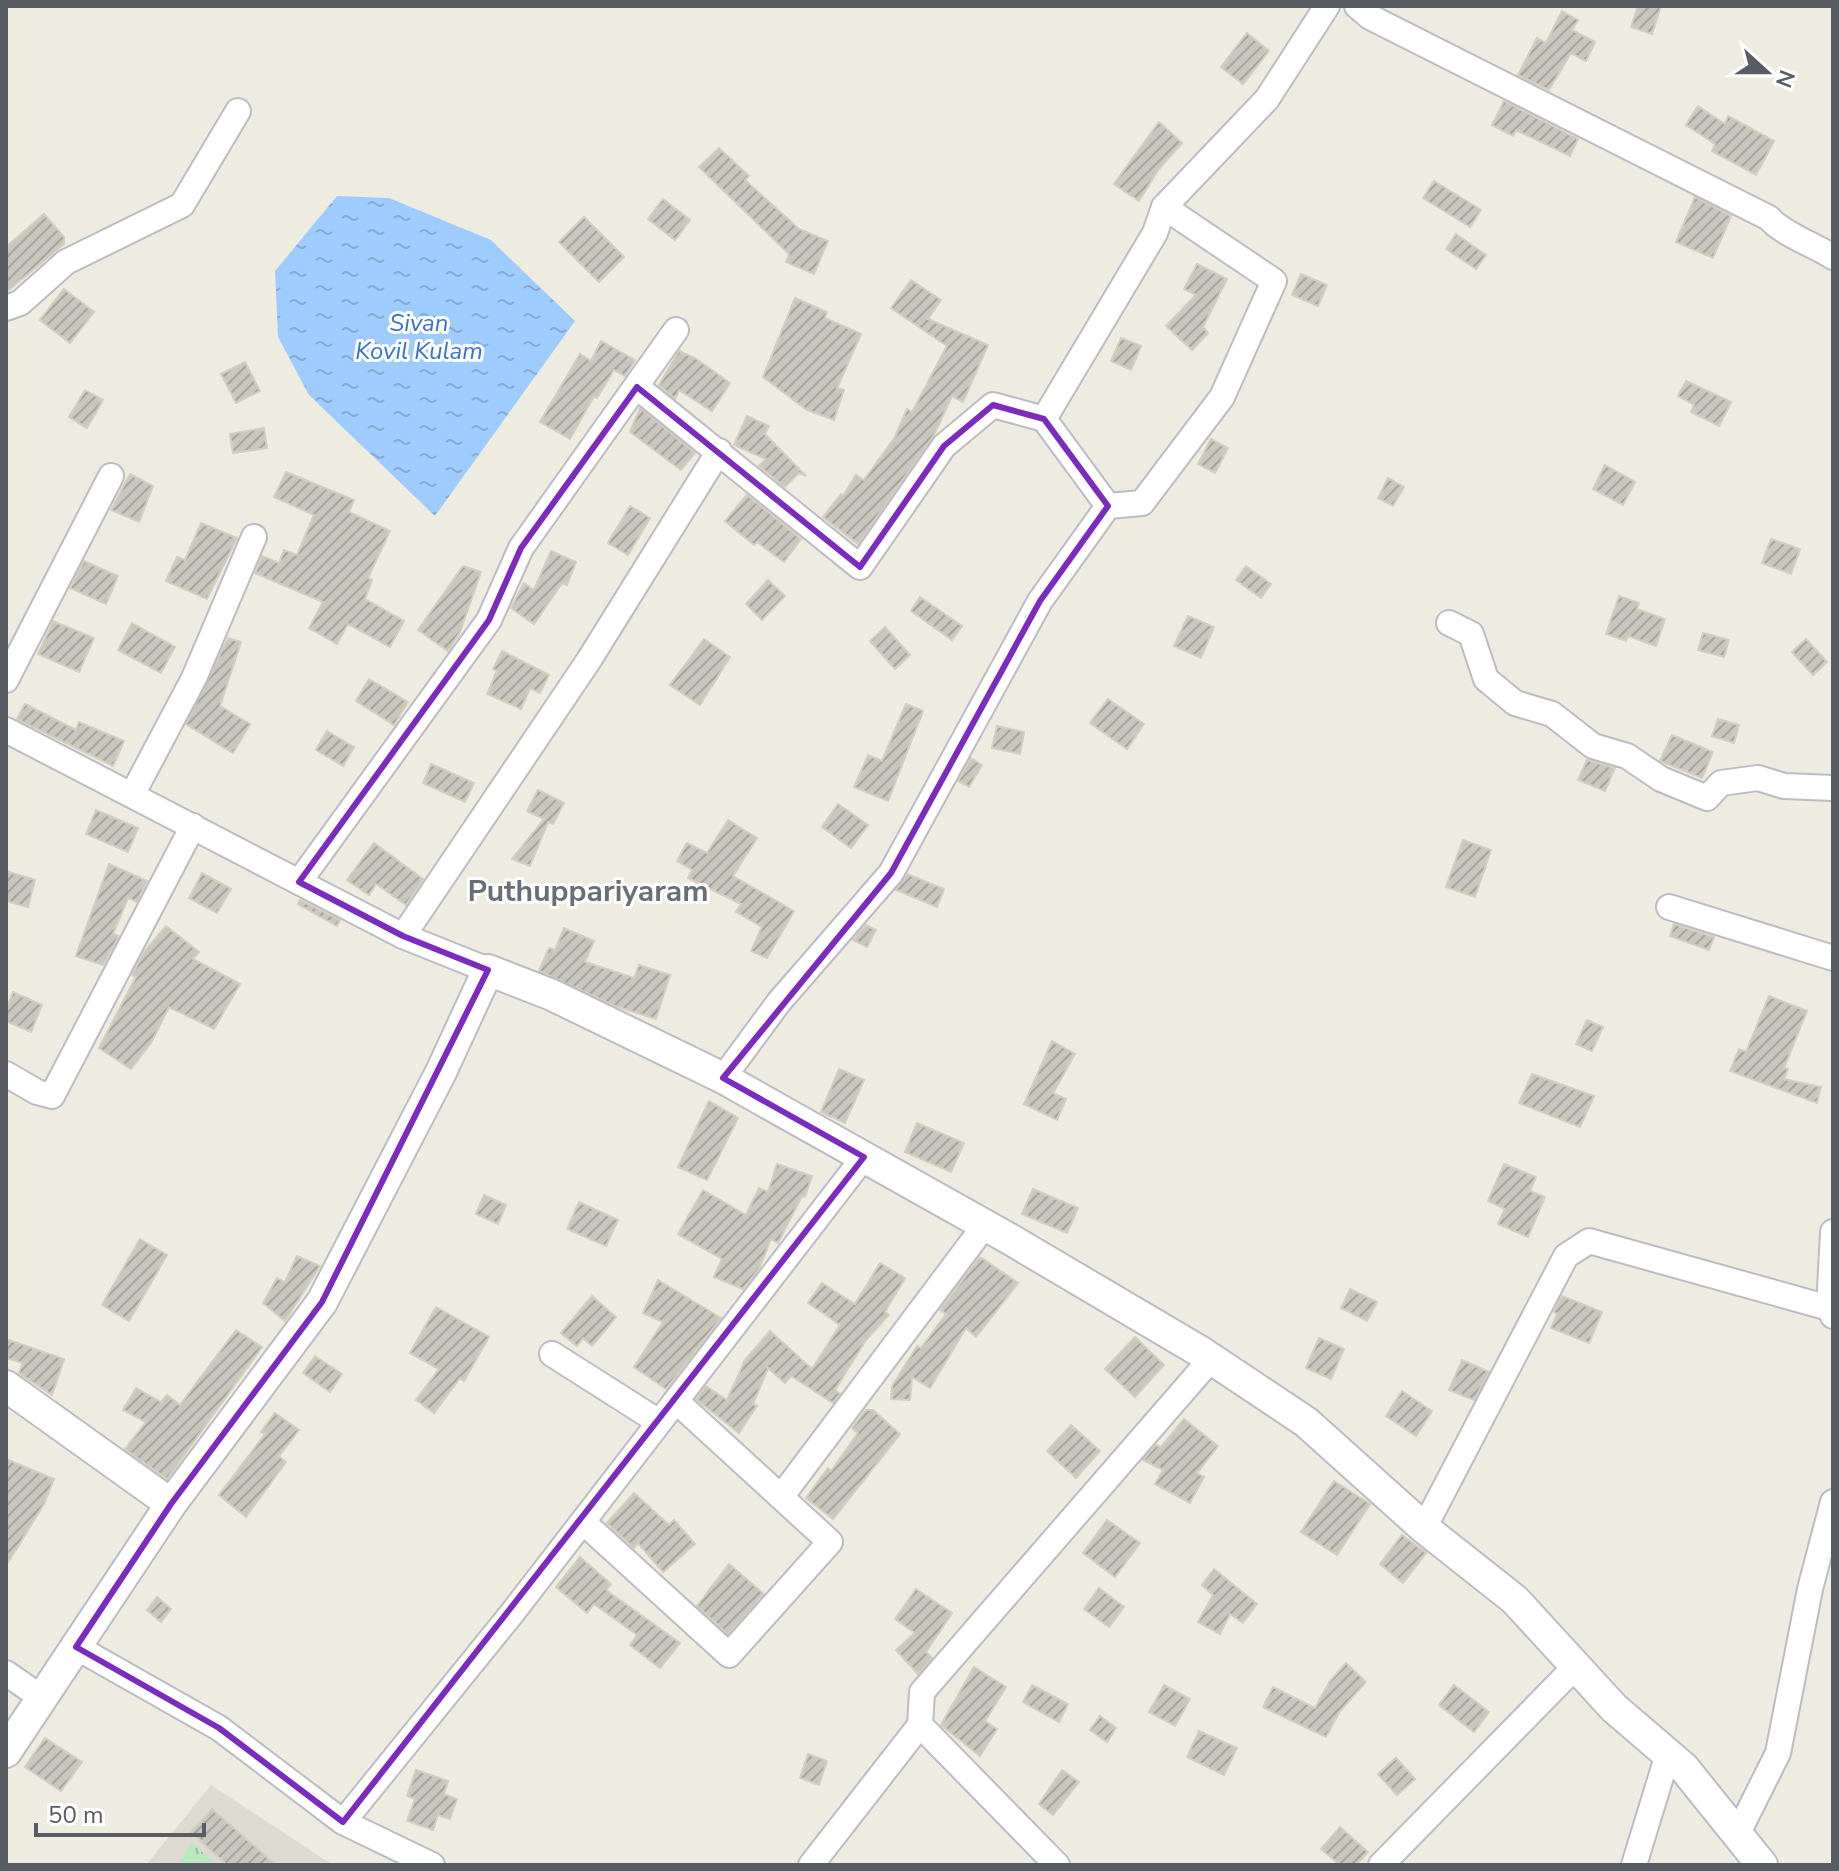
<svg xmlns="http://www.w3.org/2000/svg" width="1839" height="1871" font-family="'Nunito Sans',sans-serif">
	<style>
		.education { fill: #dddbcf }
		.park { fill: url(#park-tufts) }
		.water { fill: url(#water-ripples) }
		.building { fill: url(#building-hatch); stroke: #d3cebe; stroke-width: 2 }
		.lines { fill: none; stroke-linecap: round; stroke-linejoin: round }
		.minor-casing { stroke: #bbbdc4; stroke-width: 28 }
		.tertiary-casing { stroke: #bbbdc4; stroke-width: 34 }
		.minor { stroke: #fff; stroke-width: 24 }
		.tertiary { stroke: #fff; stroke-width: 30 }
		.marked { fill: none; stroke: #7b2cbf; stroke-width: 6; stroke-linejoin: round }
		.labels { text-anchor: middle; stroke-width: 6; stroke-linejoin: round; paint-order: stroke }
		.water-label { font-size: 24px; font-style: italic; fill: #3972cb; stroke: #fff }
		.district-label { font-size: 30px; font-weight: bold; fill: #6a6f75; stroke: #fff }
	</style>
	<defs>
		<pattern id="park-tufts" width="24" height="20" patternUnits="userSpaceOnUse" patternTransform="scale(2)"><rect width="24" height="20" fill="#bae8bf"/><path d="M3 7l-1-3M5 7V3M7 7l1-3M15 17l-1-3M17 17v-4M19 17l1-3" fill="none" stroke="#9abf9f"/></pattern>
		<pattern id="water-ripples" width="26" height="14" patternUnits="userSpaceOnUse" patternTransform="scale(2)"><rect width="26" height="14" fill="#9fccff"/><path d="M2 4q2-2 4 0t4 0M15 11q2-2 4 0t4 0" fill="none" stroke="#85a9d2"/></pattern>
		<pattern id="building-hatch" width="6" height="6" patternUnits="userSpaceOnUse" patternTransform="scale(2)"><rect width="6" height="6" fill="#c9c6be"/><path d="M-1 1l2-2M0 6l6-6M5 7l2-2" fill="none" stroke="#a6a49e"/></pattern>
	</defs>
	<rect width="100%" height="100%" fill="#eeece0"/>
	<polygon class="education" points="211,1785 333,1865 146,1865"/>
	<polygon class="park" points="192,1843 217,1865 177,1865"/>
	<polygon class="water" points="337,196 389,198 491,240 575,321 435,516 309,395 278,337 275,271"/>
	<g class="building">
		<polygon points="1638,6 1661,6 1652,34 1631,27"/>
		<polygon points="1562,11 1578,20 1572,30 1595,42 1586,61 1571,53 1549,90 1518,75 1537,38 1546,43"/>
		<polygon points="1247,33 1269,51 1243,84 1221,67"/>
		<polygon points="1504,101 1578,139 1570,156 1516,130 1513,136 1492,125"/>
		<polygon points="1698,106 1725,124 1728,116 1774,141 1756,175 1712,151 1715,144 1686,125"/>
		<polygon points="1159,122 1182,143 1158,170 1139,201 1114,184"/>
		<polygon points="719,148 749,176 745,180 799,229 828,241 814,274 786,262 789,254 699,167"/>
		<polygon points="1434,181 1481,210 1470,227 1423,198"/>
		<polygon points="1695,197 1731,216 1713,258 1676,242"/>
		<polygon points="663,199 690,220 675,240 648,219"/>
		<polygon points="44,214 64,237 64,244 6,292 6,247"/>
		<polygon points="584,217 624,257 599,282 559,242"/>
		<polygon points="1456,234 1486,255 1476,269 1446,249"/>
		<polygon points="1197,264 1227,279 1203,327 1208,333 1192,350 1166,326 1196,295 1184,289"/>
		<polygon points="1301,274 1327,285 1318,306 1292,295"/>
		<polygon points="911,280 941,300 928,319 988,345 963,402 952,396 934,435 858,544 823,517 841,494 843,496 856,475 864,480 895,437 907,409 912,412 947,346 891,308"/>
		<polygon points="64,289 94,312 70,343 40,320"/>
		<polygon points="795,298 827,312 825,318 861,334 837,388 844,390 834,420 807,410 763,377"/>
		<polygon points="1121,338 1141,346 1131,370 1111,361"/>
		<polygon points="601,341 635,360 625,376 614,370 597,398 594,396 570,439 540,422 580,354 591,361"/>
		<polygon points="679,351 695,358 730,383 712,411 679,390 675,399 659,385"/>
		<polygon points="245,362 260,391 236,403 221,374"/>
		<polygon points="1686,381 1731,402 1719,426 1691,412 1694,405 1678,396"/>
		<polygon points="85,390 103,400 87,428 69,417"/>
		<polygon points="640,408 695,453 681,470 630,432"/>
		<polygon points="747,416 769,426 765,434 806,476 799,473 785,487 759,466 766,459 734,445"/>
		<polygon points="264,428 267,448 233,453 230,434"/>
		<polygon points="1211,439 1228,448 1215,473 1198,464"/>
		<polygon points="1605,465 1635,482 1623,505 1593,489"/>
		<polygon points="286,472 354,500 349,512 390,531 368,578 372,580 365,599 404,621 390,647 348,624 337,644 309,628 323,602 255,573 262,556 279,563 284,550 297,555 314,515 274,497"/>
		<polygon points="130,474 153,486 139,522 111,510"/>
		<polygon points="1388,478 1404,487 1393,506 1378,498"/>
		<polygon points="747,495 801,539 784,562 757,542 754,545 725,521"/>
		<polygon points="630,506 650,518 628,555 608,543"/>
		<polygon points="201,523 237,538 207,599 166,581 177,557 185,560"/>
		<polygon points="1771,539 1800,549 1791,574 1762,563"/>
		<polygon points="551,551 576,562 567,585 562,583 534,624 511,608 524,583 534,590"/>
		<polygon points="84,561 118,576 106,604 70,588"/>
		<polygon points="463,566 481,572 460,632 448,651 418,630"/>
		<polygon points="1246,566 1271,584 1261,598 1236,580"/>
		<polygon points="768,580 785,596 762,620 746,604"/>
		<polygon points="1619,596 1639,603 1637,609 1665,619 1656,646 1628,636 1626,641 1606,634"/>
		<polygon points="920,597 962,626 952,640 911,611"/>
		<polygon points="1188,616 1214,627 1201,658 1174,646"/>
		<polygon points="53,621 94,638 79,672 38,654"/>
		<polygon points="132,623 175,647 161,673 118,650"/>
		<polygon points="885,627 910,655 895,669 870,641"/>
		<polygon points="1703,633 1729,640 1724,657 1698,650"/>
		<polygon points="228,638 241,642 220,706 250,724 233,753 186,724"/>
		<polygon points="704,639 730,657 700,705 670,685"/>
		<polygon points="1806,639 1827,662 1813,675 1792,652"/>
		<polygon points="502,651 549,675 540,693 530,688 521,709 487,694 497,671 493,669"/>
		<polygon points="369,679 408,702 394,725 356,701"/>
		<polygon points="1108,699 1144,724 1127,749 1090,723"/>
		<polygon points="25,704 76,730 79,722 124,741 113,766 17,719"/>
		<polygon points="906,704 923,711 888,801 854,787 868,755 882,761"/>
		<polygon points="1718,719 1739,725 1734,743 1712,736"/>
		<polygon points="997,726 1024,732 1020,754 992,748"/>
		<polygon points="327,731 354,747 343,766 316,750"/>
		<polygon points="1672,735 1713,752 1702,778 1660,761"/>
		<polygon points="971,758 982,765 969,787 958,781"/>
		<polygon points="1587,760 1615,768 1605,791 1578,780"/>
		<polygon points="431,764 474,783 465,802 423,783"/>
		<polygon points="538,790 564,803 553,824 548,822 530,866 512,859 544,819 527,811"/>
		<polygon points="838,804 868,825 851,848 822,827"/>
		<polygon points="96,810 138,828 128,852 86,834"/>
		<polygon points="728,820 757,838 733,876 794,911 767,958 751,951 762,927 736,912 741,904 688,878 692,870 677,861 687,843 707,853"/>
		<polygon points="1463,840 1491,850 1475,897 1446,887"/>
		<polygon points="374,843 423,879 406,905 376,884 369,895 347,880"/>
		<polygon points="109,864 147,881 137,902 128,898 113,934 119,936 103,965 76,956"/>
		<polygon points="6,871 35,880 28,907 6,901"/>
		<polygon points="202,873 231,889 217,913 189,898"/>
		<polygon points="907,874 944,889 937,907 896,890"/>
		<polygon points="300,900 340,920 337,926 298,904"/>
		<polygon points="1674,924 1714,937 1709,950 1670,936"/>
		<polygon points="866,925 876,930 867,947 853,940"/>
		<polygon points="166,926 199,952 193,959 240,984 214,1029 169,1007 151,1043 131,1069 99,1048 136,977 132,975 144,952"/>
		<polygon points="564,928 594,941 585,962 634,978 639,965 670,975 656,1019 615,1006 539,971 549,948 555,950"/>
		<polygon points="13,992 42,1005 31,1032 6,1021 6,1010"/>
		<polygon points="1769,996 1807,1011 1784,1068 1788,1069 1784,1079 1821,1087 1817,1103 1730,1071 1739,1049 1746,1052"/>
		<polygon points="1587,1020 1603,1027 1592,1051 1576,1044"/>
		<polygon points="1052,1041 1075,1054 1053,1093 1066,1099 1057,1120 1024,1104"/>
		<polygon points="839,1069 864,1080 845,1123 821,1112"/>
		<polygon points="1532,1074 1594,1096 1580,1127 1519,1103"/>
		<polygon points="709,1101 738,1118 707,1180 678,1167"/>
		<polygon points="917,1123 964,1143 951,1172 905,1152"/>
		<polygon points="777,1164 812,1176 805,1197 802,1196 778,1243 771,1239 759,1269 743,1289 714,1277 722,1259 678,1234 703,1190 746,1215 759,1188 768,1192"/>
		<polygon points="1504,1164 1536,1177 1530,1191 1545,1197 1528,1237 1498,1224 1505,1209 1488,1201"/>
		<polygon points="1033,1189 1078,1208 1067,1233 1022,1214"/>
		<polygon points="484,1195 506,1205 498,1224 476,1214"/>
		<polygon points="579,1202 618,1220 606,1246 567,1229"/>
		<polygon points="140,1239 167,1255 129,1321 102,1305"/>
		<polygon points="297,1256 320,1266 285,1321 263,1303 277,1278 285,1282"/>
		<polygon points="980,1257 1018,1283 976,1337 966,1328 930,1388 912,1377 910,1400 891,1399 892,1386 917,1346 921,1348 946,1314 940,1310"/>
		<polygon points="880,1263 905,1278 885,1312 889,1315 866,1340 835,1390 840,1394 833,1403 791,1376 785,1383 768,1368 753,1404 757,1406 739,1433 696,1399 706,1386 727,1400 745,1360 770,1331 812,1369 840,1325 808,1303 822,1283 855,1304"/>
		<polygon points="658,1280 721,1318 666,1389 634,1367 663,1322 643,1313"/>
		<polygon points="1350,1289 1377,1302 1367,1321 1341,1308"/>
		<polygon points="592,1296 616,1317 592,1346 583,1338 577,1346 561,1333"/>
		<polygon points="1562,1296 1602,1312 1589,1343 1551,1328 1557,1314 1554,1312"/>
		<polygon points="436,1307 489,1337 464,1381 460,1378 434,1413 416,1400 439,1369 410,1353"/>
		<polygon points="236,1330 262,1347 167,1479 125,1449 146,1422 123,1410 136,1388 161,1402 167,1395 180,1405"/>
		<polygon points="1135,1337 1164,1365 1135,1397 1105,1369"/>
		<polygon points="1319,1338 1344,1349 1331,1379 1306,1368"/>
		<polygon points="6,1339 64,1359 52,1395 19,1373 23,1363 6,1358"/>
		<polygon points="315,1356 342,1374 330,1392 303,1373"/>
		<polygon points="1462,1360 1489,1372 1474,1400 1449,1390"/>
		<polygon points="1402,1391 1432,1411 1416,1436 1386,1416"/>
		<polygon points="866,1410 873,1410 900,1434 833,1519 806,1498 828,1468 831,1471 858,1433 852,1428"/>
		<polygon points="275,1413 299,1430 279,1456 286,1462 246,1517 219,1495 265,1434 261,1432"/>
		<polygon points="1184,1419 1218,1446 1197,1473 1204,1477 1190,1503 1155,1484 1163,1470 1143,1460 1156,1445 1161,1447"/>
		<polygon points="1071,1425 1100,1451 1076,1478 1047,1451"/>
		<polygon points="6,1459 54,1479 44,1504 6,1566"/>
		<polygon points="1334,1481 1370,1504 1337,1555 1301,1532"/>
		<polygon points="634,1493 669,1525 674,1520 695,1544 663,1572 638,1543 634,1548 607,1523"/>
		<polygon points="1107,1520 1140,1543 1115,1577 1083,1553"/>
		<polygon points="1402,1535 1426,1553 1403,1583 1380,1564"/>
		<polygon points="580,1557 611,1584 606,1590 680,1643 660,1668 630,1645 637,1635 594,1604 587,1613 556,1587"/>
		<polygon points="729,1564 764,1594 728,1634 697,1606"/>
		<polygon points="1214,1569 1257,1604 1243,1623 1230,1614 1220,1634 1198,1622 1213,1595 1202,1585"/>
		<polygon points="1099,1588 1124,1607 1109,1627 1084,1609"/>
		<polygon points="916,1589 952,1613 926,1652 932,1658 918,1674 896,1650 915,1633 895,1619"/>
		<polygon points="157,1597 171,1609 161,1622 147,1610"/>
		<polygon points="1346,1663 1366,1682 1340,1711 1326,1737 1263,1707 1273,1687 1315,1708 1330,1681"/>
		<polygon points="974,1667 1006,1687 985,1721 997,1729 980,1756 941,1725"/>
		<polygon points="1032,1685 1068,1704 1059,1722 1023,1702"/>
		<polygon points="1164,1685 1190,1699 1175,1726 1149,1712"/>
		<polygon points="1454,1685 1489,1712 1474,1732 1439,1705"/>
		<polygon points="1100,1716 1116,1728 1107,1742 1090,1730"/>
		<polygon points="1199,1731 1237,1748 1224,1775 1187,1757"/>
		<polygon points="45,1738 82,1762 61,1791 25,1767"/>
		<polygon points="808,1754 827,1761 819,1785 800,1778"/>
		<polygon points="1396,1758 1415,1779 1397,1795 1378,1774"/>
		<polygon points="416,1770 448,1781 444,1794 457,1799 450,1819 438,1815 433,1830 407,1821 415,1799 407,1796"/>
		<polygon points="1062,1770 1079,1782 1053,1815 1039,1804"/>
		<polygon points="212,1809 276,1865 227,1865 191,1832"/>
		<polygon points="1340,1827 1368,1852 1356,1865 1340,1865 1321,1849"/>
	</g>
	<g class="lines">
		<g class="minor-casing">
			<g id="minor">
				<path d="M1357,6L1370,17L1769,218C1781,233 1814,245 1833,257"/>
				<polyline points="6,308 20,303 66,262 182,205 238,111"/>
				<polyline points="637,387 860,567 944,446 993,405 1044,419 1108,506"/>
				<polyline points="1044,419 1155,233 1164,207"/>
				<polyline points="1449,623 1471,634 1486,679 1515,703 1552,714 1593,746 1627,756 1661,779 1707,798 1721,783 1758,778 1784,786 1833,788"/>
				<polyline points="6,680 111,476"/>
				<polyline points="6,730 403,936 488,970"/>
				<polyline points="132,795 194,678 254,537"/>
				<polyline points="299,882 489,620 521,548 676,330"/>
				<polyline points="1669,907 1833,958"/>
				<polyline points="403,936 589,660 719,451"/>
				<polyline points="6,1074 37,1092 52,1096 193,826"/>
				<polyline points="723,1078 779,1002 891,873 1040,601 1108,506 1142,503 1222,397 1274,281 1164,207 1267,99 1327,6"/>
				<polyline points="1833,1232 1829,1308 1833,1316"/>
				<polyline points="552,1354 659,1422"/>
				<polyline points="781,1497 985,1225"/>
				<polyline points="583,1522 729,1655 830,1542 676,1401"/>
				<polyline points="1424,1528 1566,1256 1589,1241 1829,1308"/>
				<polyline points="76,1647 219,1728 343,1822"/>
				<polyline points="6,1673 42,1698"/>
				<polyline points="1737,1835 1778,1753 1810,1589 1833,1502"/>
				<polyline points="432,1865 343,1822 513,1612 864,1157"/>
				<polyline points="811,1865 920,1725"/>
				<polyline points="1057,1865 920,1725 922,1692 1211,1359"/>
				<polyline points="1381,1865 1576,1666"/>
				<polyline points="1634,1865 1668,1754"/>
			</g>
		</g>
		<g class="tertiary-casing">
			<g id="tertiary">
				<polyline points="6,1386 171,1504 322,1302 441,1072 488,970 552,995 723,1078 1008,1238 1201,1352 1306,1422 1424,1528 1515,1600 1614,1708 1684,1768 1762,1865"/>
				<polyline points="6,1752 171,1504"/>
			</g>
		</g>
		<use href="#minor" class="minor"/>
		<use href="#tertiary" class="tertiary"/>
	</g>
	<path class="marked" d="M637,387L860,567L944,446L993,405L1044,419L1108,506L1040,601L891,873L723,1078L864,1157L343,1822L219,1728L76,1647L171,1504L322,1302L488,970L403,936L299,882L489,620L521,548Z"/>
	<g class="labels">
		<g class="water-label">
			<text x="419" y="331">Sivan<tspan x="419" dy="28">Kovil Kulam</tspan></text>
		</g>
		<g class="district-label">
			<text x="588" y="901">Puthuppariyaram</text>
		</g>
	</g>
	<rect width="1839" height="1871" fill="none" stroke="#595d63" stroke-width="16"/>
	<g transform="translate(1767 72) rotate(111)" stroke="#ffffff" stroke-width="6" paint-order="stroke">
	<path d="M0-6L14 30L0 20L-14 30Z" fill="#595d63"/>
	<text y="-12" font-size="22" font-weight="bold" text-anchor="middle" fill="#595d63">N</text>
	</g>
	<path d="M36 1823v12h168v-12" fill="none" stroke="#595d63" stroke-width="4"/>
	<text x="48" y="1823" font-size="24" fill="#595d63" stroke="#ffffff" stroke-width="6" paint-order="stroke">50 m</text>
</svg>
